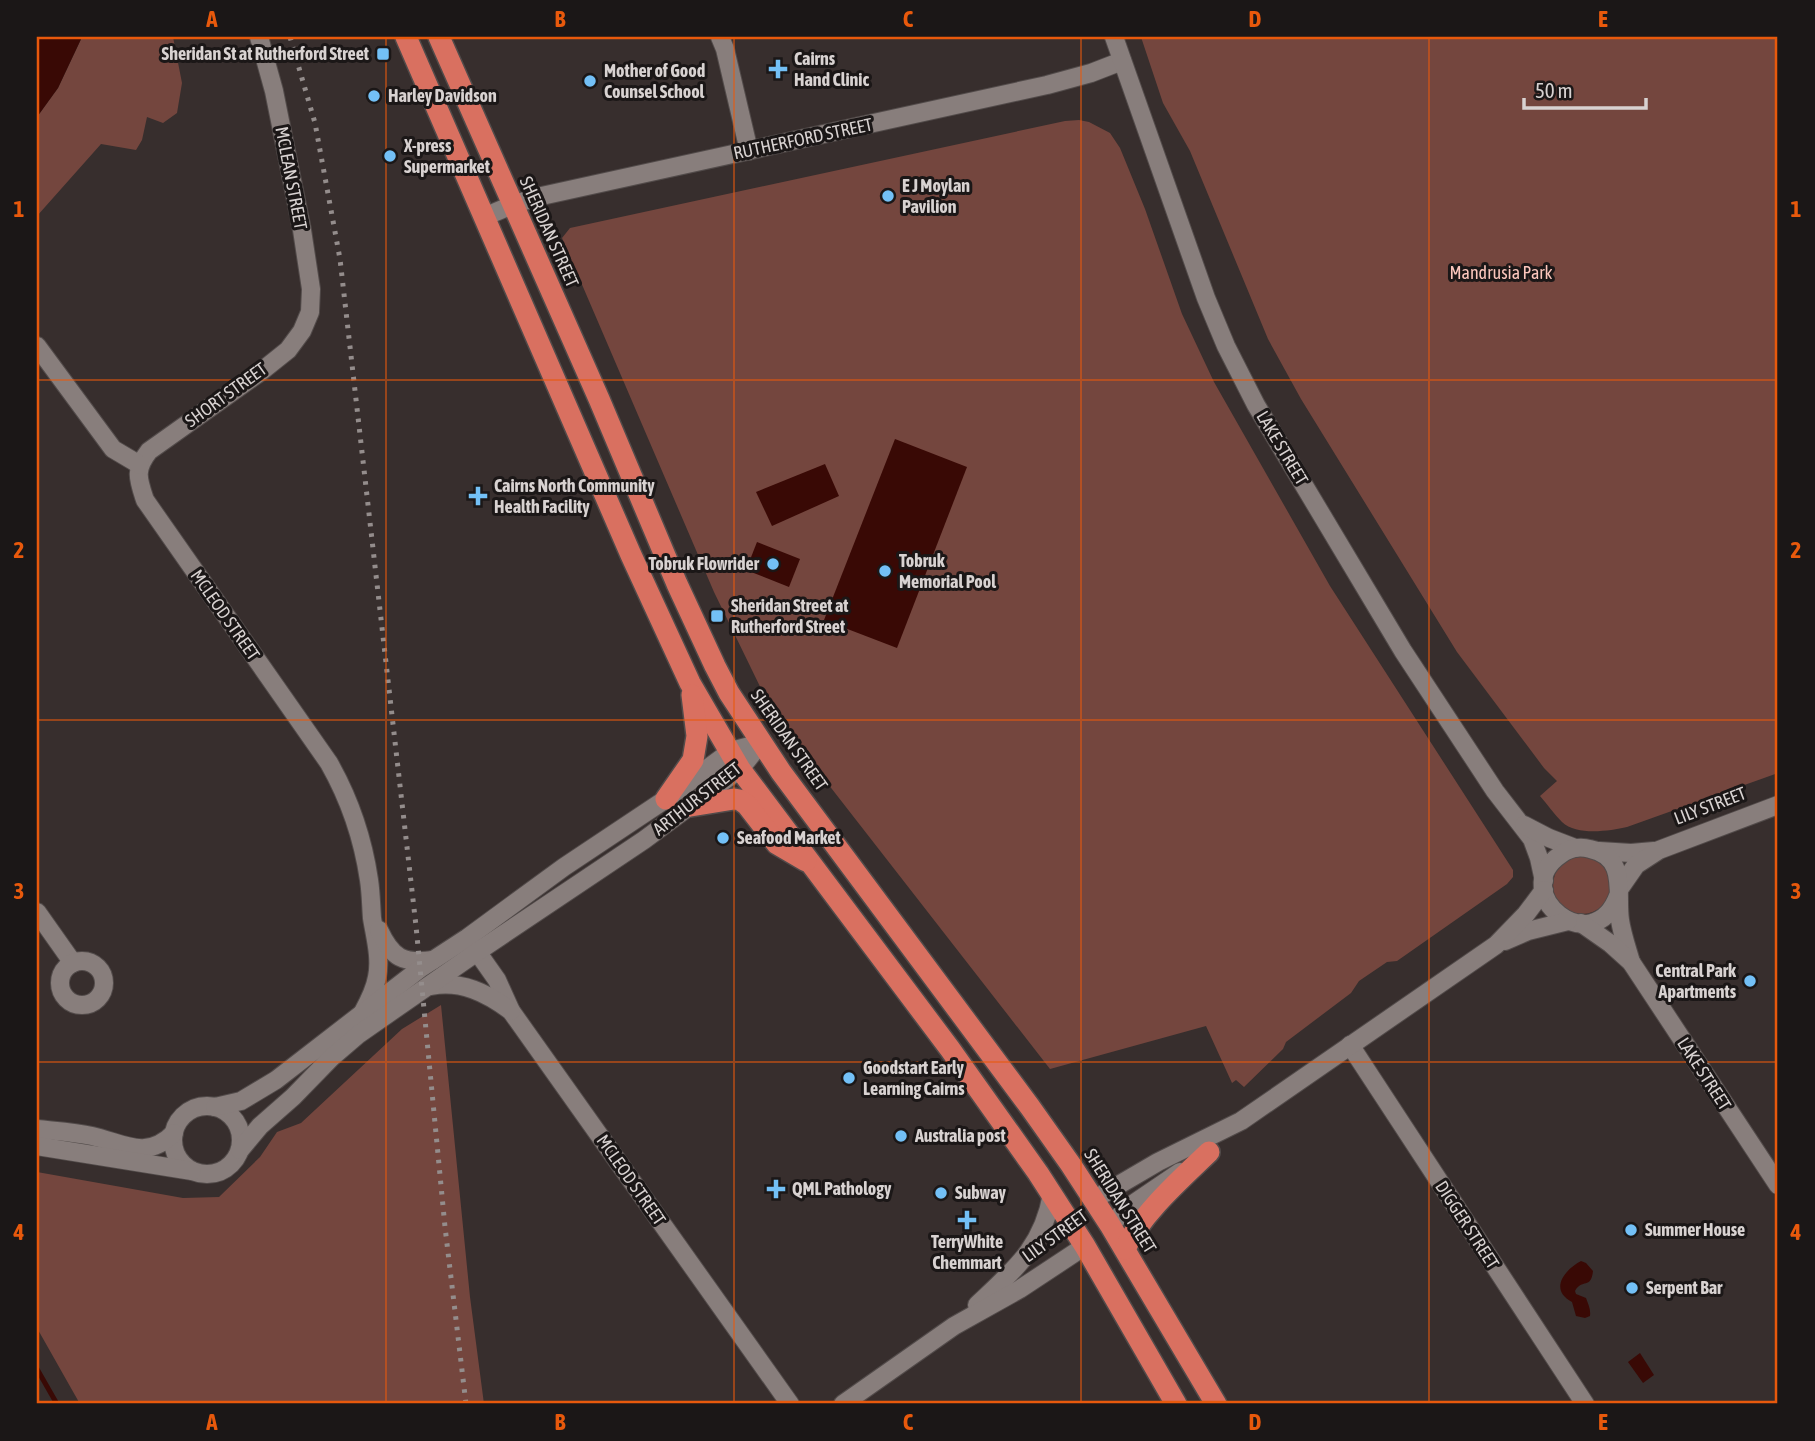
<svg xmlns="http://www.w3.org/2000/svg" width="1815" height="1441" font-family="'Asap Condensed',sans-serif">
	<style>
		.green { fill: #74463e }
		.water { fill: #390905 }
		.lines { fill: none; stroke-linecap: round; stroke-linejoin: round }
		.stream { stroke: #390905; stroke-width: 5 }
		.street-casing { stroke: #524b4a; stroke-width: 20 }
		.secondary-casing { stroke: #524b4a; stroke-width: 20 }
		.highway-casing { stroke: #524b4a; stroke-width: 24 }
		.street { stroke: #887e7c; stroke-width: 18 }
		.secondary { stroke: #887e7c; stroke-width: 18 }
		.highway { stroke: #d97060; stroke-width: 21 }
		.rail { stroke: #948d8c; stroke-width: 5; stroke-dasharray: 3.5 7; stroke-linecap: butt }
		.grid { fill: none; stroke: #e8590c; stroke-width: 2; stroke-opacity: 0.55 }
		.poi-dot { fill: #73c0f6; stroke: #1b1717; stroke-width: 2.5 }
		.labels { text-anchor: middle; stroke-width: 6; stroke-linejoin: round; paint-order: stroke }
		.poi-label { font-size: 18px; font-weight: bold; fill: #d8d2d1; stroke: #1b1717; text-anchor: start }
		.street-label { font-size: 18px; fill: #d8d2d1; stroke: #1b1717 }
		.park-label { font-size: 18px; fill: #fcc6bc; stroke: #1b1717 }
		.neatline { fill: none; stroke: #e8590c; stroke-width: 2.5 }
		.grid-label { font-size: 23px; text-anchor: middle; font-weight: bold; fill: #e8590c }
	</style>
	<rect width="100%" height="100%" fill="#372e2d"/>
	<g class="green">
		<polygon points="82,37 173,37 182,83 177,113 163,123 147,117 142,140 136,150 101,144 37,216 37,117 58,88"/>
		<path d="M1141,37H1778V773L1627,827C1609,831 1577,836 1562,822C1554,814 1547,804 1540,796L1557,781L1544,768L1457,652L1301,399L1268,339L1190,151L1163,103Z"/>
		<polygon points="1079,120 1089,122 1110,133 1120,148 1145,209 1182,314 1214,382 1330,586 1513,870 1513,877 1507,884 1397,961 1387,962 1359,981 1351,993 1286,1042 1283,1049 1244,1087 1236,1080 1232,1083 1206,1026 1050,1069 786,730 769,705 714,592 562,238 570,228 1065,121"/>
		<circle cx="1582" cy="885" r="29"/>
		<polygon points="441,1005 470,1297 484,1404 80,1404 37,1328 37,1172 183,1198 219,1197 260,1157 277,1132 301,1123 402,1029"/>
	</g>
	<g class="water">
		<polygon points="37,37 82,37 58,88 37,117"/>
		<polygon points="895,439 967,467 897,648 824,620"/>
		<polygon points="825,464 839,496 772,526 756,492"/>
		<polygon points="757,542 800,559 789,587 746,570"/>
		<path d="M1581,1261L1586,1263L1593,1271C1591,1290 1582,1278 1575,1291L1576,1294L1586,1298C1588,1304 1591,1309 1590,1316L1585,1318L1576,1316L1572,1302C1549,1290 1564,1270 1581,1261Z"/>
		<polygon points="1640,1353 1654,1375 1643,1383 1628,1362"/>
	</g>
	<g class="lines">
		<polyline class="stream" points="37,1369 57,1404"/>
		<g class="street-casing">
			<g id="street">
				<path d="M259,37L274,91L302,230L311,289L310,312L302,331L288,350L263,370L149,451C134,470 138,479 145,500L329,763C350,800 363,839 369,880C371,893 371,905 372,918C375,937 381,958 377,977C375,989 369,1001 363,1012"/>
				<polyline points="720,37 725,49 749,151"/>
				<polyline points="484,217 512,205 537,197 1047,85 1091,73 1122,61"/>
				<polyline points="37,346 113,449 140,465"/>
				<polyline points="37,912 73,963"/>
				<path d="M379,930C392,958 403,964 433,960"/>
				<circle cx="82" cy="983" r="22"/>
				<polyline points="1350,1045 1585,1404"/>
				<path d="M977,1305C1014,1270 1043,1247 1052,1194"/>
				<polyline points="843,1404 954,1326 1020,1289 1085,1246"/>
			</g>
		</g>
		<g class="secondary-casing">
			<g id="secondary">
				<polyline points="1114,37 1206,298 1226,346 1256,405 1403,651 1495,791 1532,839 1539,858 1544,881"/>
				<polyline points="1524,825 1549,838 1575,848"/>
				<polyline points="1599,851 1631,853 1654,851"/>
				<polyline points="1620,888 1636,865 1659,850 1778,805"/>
				<path d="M1618,896C1593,963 1506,893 1560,855C1569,848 1580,846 1590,849C1628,857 1616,893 1620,920C1622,934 1627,948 1631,962"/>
				<polyline points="1581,923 1611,944 1631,962 1778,1185"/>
				<polyline points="1505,941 1528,931 1568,921"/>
				<polyline points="471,943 497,980 511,1011 790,1404"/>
				<path d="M431,986C461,980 487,993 511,1011"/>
				<circle cx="207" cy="1140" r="34"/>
				<polyline points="215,1107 241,1101 276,1080 421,968 467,938 564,867 666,799 731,751 761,743"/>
				<path d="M37,1129C55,1131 74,1132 92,1136C123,1143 146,1161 174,1133"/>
				<polyline points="37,1146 192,1171"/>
				<polyline points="240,1150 260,1126 293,1097 331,1058 359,1034 477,952 644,840 740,769 761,743"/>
				<polyline points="1093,1200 1158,1162 1241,1121 1496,945 1526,914 1544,890"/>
				<polyline points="1110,1225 1130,1206 1180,1172"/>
			</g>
		</g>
		<g class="highway-casing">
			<g id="highway">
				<polyline points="406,37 631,555 690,683 740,769 950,1049 1038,1173 1085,1246 1176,1404"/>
				<polyline points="439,37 599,399 677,584 715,666 729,693 781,772 1030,1107 1071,1165 1110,1225 1216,1404"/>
				<polyline points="666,799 693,760 697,736 692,695"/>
				<polyline points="691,806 734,799 740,800 747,805 777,844 806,861"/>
				<path d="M1125,1249C1141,1214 1181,1179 1209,1152"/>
			</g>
		</g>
		<use href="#street" class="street"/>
		<use href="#secondary" class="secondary"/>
		<use href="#highway" class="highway"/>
		<polyline class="rail" points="290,37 315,123 340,259 416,926 445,1227 466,1404"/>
	</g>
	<path class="grid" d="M386,37V1404M734,37V1404M1081,37V1404M1429,37V1404M37,380H1778M37,720H1778M37,1062H1778"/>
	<g class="poi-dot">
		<rect x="376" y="47" width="14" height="14" rx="3.5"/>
		<path d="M774.5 58.5h7v7h7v7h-7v7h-7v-7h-7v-7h7z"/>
		<circle cx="590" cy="81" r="7"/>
		<circle cx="374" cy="96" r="7"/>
		<circle cx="390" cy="156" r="7"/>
		<circle cx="888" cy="196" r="7"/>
		<path d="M474.5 485.5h7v7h7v7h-7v7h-7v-7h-7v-7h7z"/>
		<circle cx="773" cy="564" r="7"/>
		<circle cx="885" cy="571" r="7"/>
		<rect x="710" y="609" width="14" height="14" rx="3.5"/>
		<circle cx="723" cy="838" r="7"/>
		<circle cx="1750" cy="981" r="7"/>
		<circle cx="849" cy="1078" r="7"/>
		<circle cx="901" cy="1136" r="7"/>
		<path d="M772.5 1178.5h7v7h7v7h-7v7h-7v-7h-7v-7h7z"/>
		<circle cx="941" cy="1193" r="7"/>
		<path d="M963.5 1209.5h7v7h7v7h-7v7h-7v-7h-7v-7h7z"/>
		<circle cx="1631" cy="1230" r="7"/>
		<circle cx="1632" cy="1288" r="7"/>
	</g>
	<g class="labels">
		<g class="poi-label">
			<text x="369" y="60" text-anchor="end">Sheridan St at Rutherford Street</text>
			<text x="794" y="65">Cairns<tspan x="794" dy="21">Hand Clinic</tspan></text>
			<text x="604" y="77">Mother of Good<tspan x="604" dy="21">Counsel School</tspan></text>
			<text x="388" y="102">Harley Davidson</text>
			<text x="404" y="152">X-press<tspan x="404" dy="21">Supermarket</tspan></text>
			<text x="902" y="192">E J Moylan<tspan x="902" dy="21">Pavilion</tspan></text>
			<text x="494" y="492">Cairns North Community<tspan x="494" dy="21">Health Facility</tspan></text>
			<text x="899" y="567">Tobruk<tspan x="899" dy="21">Memorial Pool</tspan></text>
			<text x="759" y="570" text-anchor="end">Tobruk Flowrider</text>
			<text x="731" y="612">Sheridan Street at<tspan x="731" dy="21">Rutherford Street</tspan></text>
			<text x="737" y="844">Seafood Market</text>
			<text x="1736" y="977" text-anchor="end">Central Park<tspan x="1736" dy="21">Apartments</tspan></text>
			<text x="863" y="1074">Goodstart Early<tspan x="863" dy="21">Learning Cairns</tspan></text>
			<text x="915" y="1142">Australia post</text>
			<text x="792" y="1195">QML Pathology</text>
			<text x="955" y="1199">Subway</text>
			<text x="1645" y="1236">Summer House</text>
			<text x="967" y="1248" text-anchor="middle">TerryWhite<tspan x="967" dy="21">Chemmart</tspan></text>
			<text x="1646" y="1294">Serpent Bar</text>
		</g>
		<g class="street-label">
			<text transform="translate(803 139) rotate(-12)" y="6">RUTHERFORD STREET</text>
			<text transform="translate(291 178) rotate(79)" y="6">MCLEAN STREET</text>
			<text transform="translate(549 232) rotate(66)" y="6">SHERIDAN STREET</text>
			<text transform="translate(226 395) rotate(-36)" y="6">SHORT STREET</text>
			<text transform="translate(1282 448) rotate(59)" y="6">LAKE STREET</text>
			<text transform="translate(225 615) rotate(55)" y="6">MCLEOD STREET</text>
			<text transform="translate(789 740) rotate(55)" y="6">SHERIDAN STREET</text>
			<text transform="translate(697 799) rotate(-38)" y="6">ARTHUR STREET</text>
			<text transform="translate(1710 806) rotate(-21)" y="6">LILY STREET</text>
			<text transform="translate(1704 1074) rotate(57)" y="6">LAKE STREET</text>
			<text transform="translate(631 1180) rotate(55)" y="6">MCLEOD STREET</text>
			<text transform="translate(1120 1201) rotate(58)" y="6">SHERIDAN STREET</text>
			<text transform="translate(1467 1225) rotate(57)" y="6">DIGGER STREET</text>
			<text transform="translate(1055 1236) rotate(-36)" y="6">LILY STREET</text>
		</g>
		<g class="park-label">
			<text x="1501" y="279">Mandrusia Park</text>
		</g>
	</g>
	<rect width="1815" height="1441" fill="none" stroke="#1b1717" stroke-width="77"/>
	<path d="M1524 98v10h122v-10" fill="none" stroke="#d8d2d1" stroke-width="3.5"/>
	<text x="1535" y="98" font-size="21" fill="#d8d2d1" stroke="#1b1717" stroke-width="5" paint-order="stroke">50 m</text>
	<rect x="38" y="38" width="1738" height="1364" class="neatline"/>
	<g class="grid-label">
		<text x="212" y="27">A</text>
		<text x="560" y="27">B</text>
		<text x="908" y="27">C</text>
		<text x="1255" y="27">D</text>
		<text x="1603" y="27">E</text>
		<text x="19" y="217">1</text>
		<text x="1796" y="217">1</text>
		<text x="19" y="558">2</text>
		<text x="1796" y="558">2</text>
		<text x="19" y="899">3</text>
		<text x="1796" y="899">3</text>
		<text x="19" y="1240">4</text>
		<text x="1796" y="1240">4</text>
		<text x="212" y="1430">A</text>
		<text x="560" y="1430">B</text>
		<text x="908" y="1430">C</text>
		<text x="1255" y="1430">D</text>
		<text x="1603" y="1430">E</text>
	</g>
</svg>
